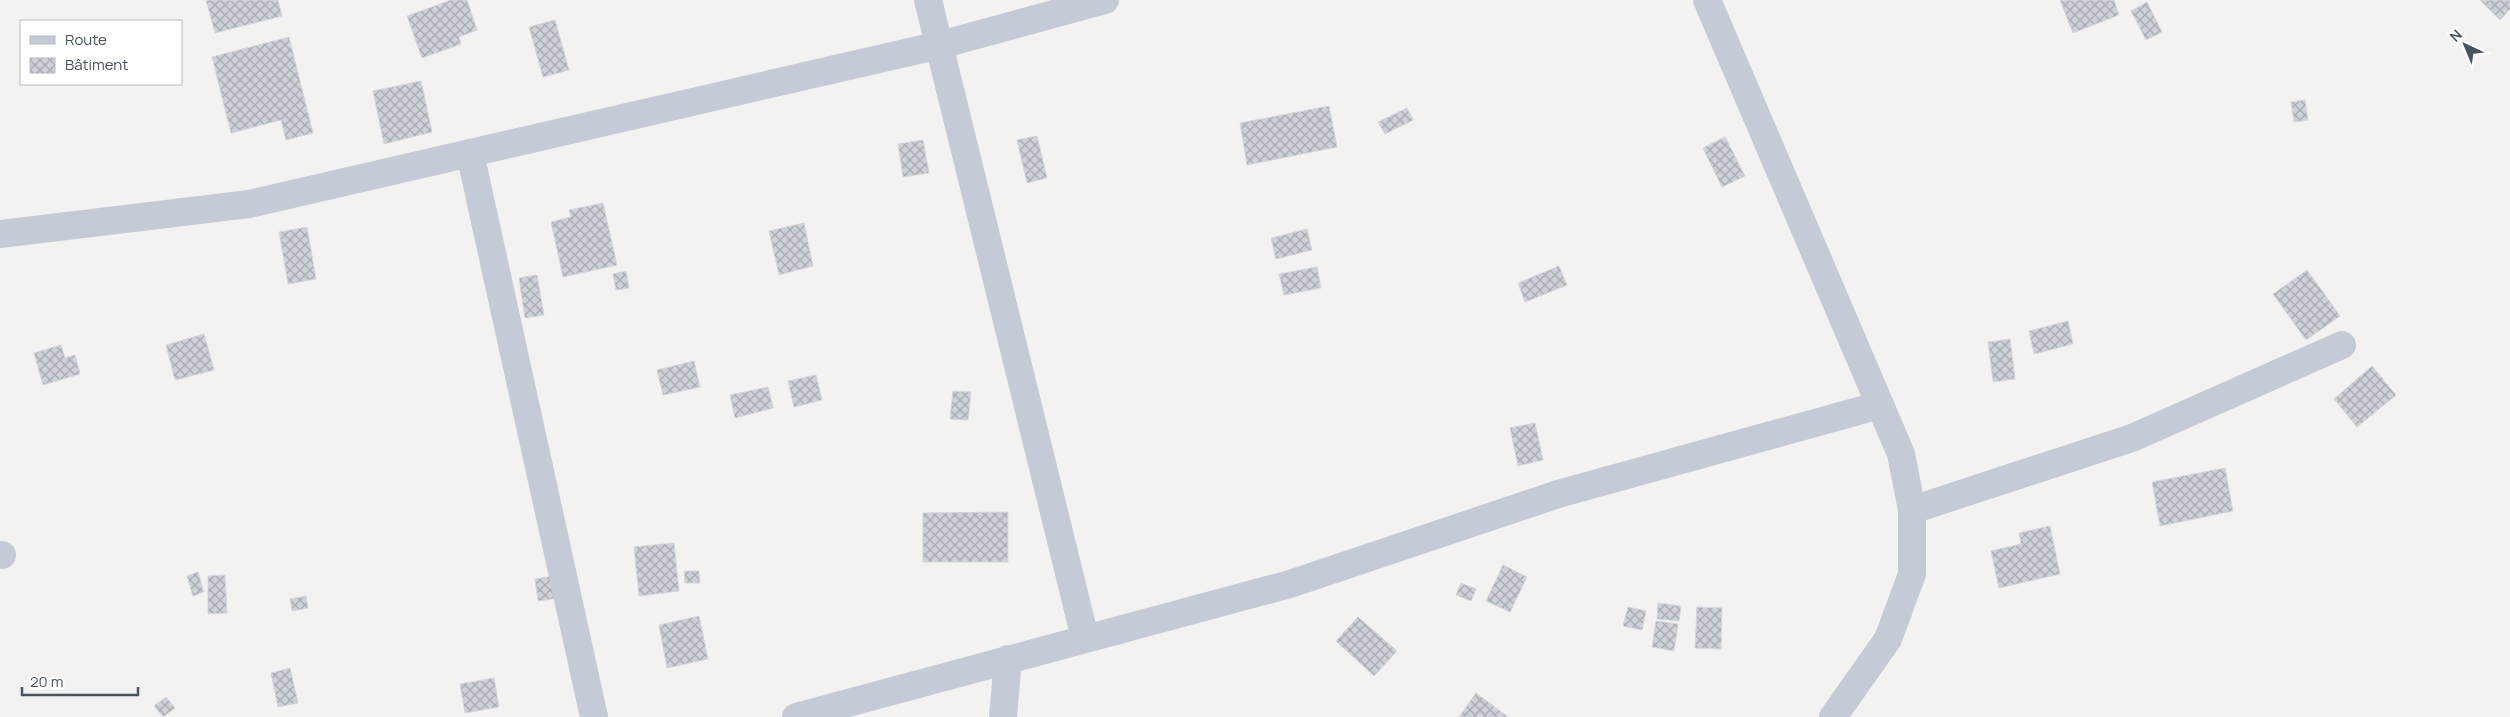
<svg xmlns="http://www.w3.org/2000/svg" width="2510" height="717" font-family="Manrope,sans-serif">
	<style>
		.building { fill: url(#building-cross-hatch); stroke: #d5d6dd }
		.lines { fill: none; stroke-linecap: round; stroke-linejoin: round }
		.minor { stroke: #c5cbd6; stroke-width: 28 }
	</style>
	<defs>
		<pattern id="building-cross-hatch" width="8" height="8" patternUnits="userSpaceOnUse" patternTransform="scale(1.25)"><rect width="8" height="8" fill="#cdd0d7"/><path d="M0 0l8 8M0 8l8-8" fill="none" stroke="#a8abb2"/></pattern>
	</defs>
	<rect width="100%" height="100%" fill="#f4f2f1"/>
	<g class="building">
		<polygon points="206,0 278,0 282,16 215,33"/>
		<polygon points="451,0 467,0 477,30 459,37 461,44 422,58 407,16"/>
		<polygon points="2060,0 2114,0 2119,15 2073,33"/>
		<polygon points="2480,0 2510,0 2510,9 2500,20"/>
		<polygon points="2147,2 2162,32 2146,40 2131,11"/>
		<polygon points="555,20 569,70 543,77 529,27"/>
		<polygon points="289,37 313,133 286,140 281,120 231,133 212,57"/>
		<polygon points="421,81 432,132 384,144 373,91"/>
		<polygon points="2305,100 2308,120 2294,122 2291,102"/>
		<polygon points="1329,106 1337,147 1247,165 1240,123"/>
		<polygon points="1407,108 1413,120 1385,134 1378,122"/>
		<polygon points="1037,136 1047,178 1027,183 1017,140"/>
		<polygon points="1725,137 1745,176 1722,187 1703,148"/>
		<polygon points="923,140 929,173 903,177 898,144"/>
		<polygon points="603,203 617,265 563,277 551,222 571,217 569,210"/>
		<polygon points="804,223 813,266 779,275 769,231"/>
		<polygon points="307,227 316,279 288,284 279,232"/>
		<polygon points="1307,229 1312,250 1276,259 1271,238"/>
		<polygon points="1559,266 1567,285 1525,302 1518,283"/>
		<polygon points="1317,267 1321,288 1284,295 1279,274"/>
		<polygon points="2307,270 2340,316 2306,340 2273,294"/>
		<polygon points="626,271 629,288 616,290 613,274"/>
		<polygon points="537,275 544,315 525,318 519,278"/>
		<polygon points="2068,321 2073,344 2034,354 2029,331"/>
		<polygon points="204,334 214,370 175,380 166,345"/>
		<polygon points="2010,339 2015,379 1993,382 1988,342"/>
		<polygon points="61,345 65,358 75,355 80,374 43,385 34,353"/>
		<polygon points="694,361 700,387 663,395 657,370"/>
		<polygon points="2372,366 2396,395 2357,427 2334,399"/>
		<polygon points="816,375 822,400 794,407 788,381"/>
		<polygon points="768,387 773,408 735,418 730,395"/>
		<polygon points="953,391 971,392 968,420 950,419"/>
		<polygon points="1535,423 1543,460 1518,466 1510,428"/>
		<polygon points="2225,468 2233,511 2160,526 2152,482"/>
		<polygon points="1008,512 1008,562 923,562 923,513"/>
		<polygon points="2050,526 2060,574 1999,588 1991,551 2021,544 2019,533"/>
		<polygon points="674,543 679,591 639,596 634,547"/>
		<polygon points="1503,565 1527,577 1510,612 1486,601"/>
		<polygon points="684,571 699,571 700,583 685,583"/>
		<polygon points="198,572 204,592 193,596 187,576"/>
		<polygon points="225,575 227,613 208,614 208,576"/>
		<polygon points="554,576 559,598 538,601 535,579"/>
		<polygon points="1461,583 1476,589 1471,601 1456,595"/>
		<polygon points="306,596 308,608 292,611 290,599"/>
		<polygon points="1658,603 1681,606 1679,621 1657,619"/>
		<polygon points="1628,607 1646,611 1642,630 1623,626"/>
		<polygon points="1697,607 1722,608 1721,649 1695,648"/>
		<polygon points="699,616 708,659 667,668 659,625"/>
		<polygon points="1358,617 1397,651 1374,676 1336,641"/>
		<polygon points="1656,621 1678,624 1674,651 1652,647"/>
		<polygon points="290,668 298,703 278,707 271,673"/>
		<polygon points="494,678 499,707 465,713 460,684"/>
		<polygon points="1476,693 1508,717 1459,717"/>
		<polygon points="166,697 175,708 163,717 154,706"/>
	</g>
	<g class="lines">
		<g class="minor">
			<polyline points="928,0 1085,638"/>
			<polyline points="1707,0 1901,454 1912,510 1912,574 1888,639 1833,717"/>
			<polyline points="470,153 594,717"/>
			<polyline points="0,234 249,204 940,45 1105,0"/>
			<polyline points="1912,510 2132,438 2342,345"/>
			<polyline points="0,555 2,555"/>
			<polyline points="796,717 1290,584 1558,494 1880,405"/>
			<polyline points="1003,717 1008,659"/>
		</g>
	</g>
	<rect x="20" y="20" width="162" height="65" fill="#ffffff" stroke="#b6babf"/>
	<rect x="30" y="36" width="25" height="8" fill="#c5cbd6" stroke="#b6babf"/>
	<text x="65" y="45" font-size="15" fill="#49525f">Route</text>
	<rect x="30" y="58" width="25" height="15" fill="url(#building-cross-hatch)" stroke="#b6babf"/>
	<text x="65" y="70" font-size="15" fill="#49525f">Bâtiment</text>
	<g transform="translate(2465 45) rotate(316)" stroke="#ffffff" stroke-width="4" paint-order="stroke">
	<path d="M0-4L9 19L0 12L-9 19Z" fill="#49525f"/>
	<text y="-8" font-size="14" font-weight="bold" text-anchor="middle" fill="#49525f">N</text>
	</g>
	<path d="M22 687v8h116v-8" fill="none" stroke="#49525f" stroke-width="2.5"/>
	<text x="30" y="687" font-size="15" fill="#49525f" stroke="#ffffff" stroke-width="4" paint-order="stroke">20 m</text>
</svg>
